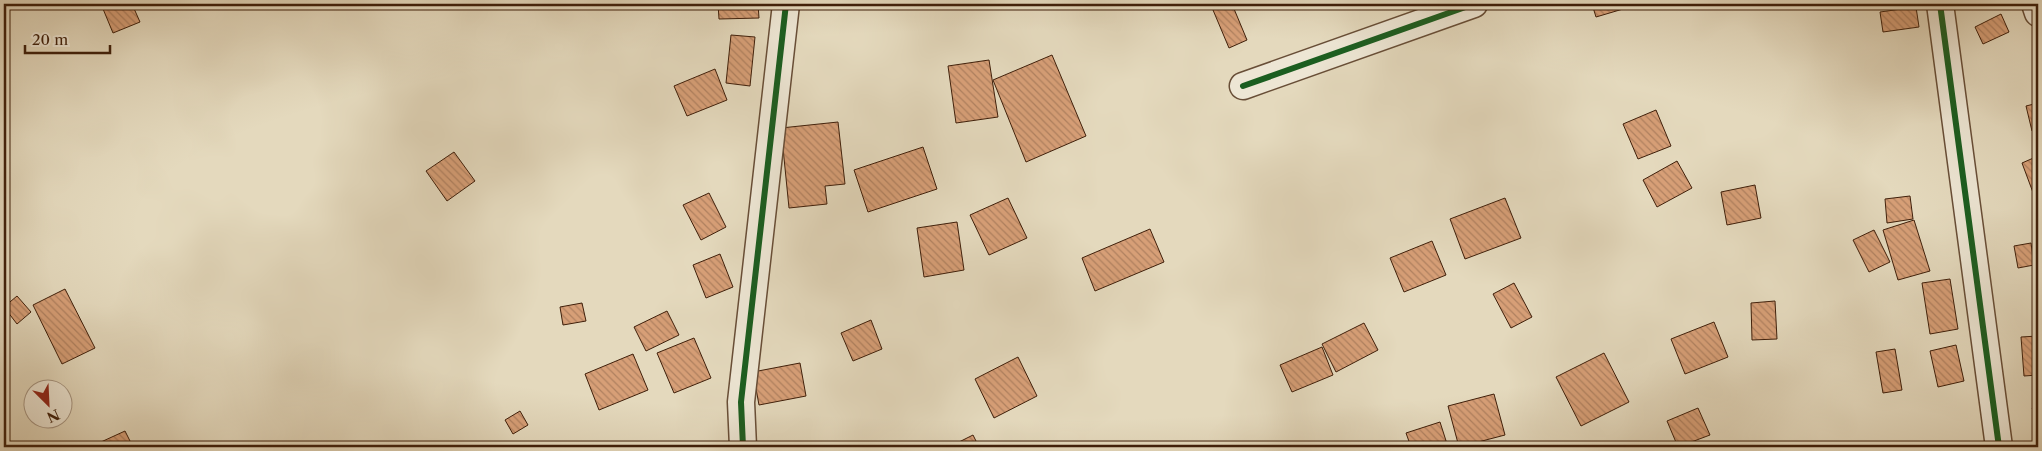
<svg xmlns="http://www.w3.org/2000/svg" width="2042" height="451" font-family="'Libre Caslon Text',serif">
	<style>
		.building { fill: url(#building-back-hatch); stroke: #3f1f0a }
		.lines { fill: none; stroke-linecap: round; stroke-linejoin: round }
		.street-casing { stroke: #684e37; stroke-width: 29 }
		.street { stroke: #ede6d4; stroke-width: 26 }
		.cycleway-casing { stroke: #ede6d4; stroke-width: 9 }
		.cycleway { stroke: #1b5e20; stroke-width: 6 }
	</style>
	<defs>
		<pattern id="building-back-hatch" width="6" height="6" patternUnits="userSpaceOnUse" patternTransform="scale(1.25)"><rect width="6" height="6" fill="#d79f77"/><path d="M-1 5l2 2M0 0l6 6M5-1l2 2" fill="none" stroke="#b08160"/></pattern>
	</defs>
	<rect width="100%" height="100%" fill="#e4d9bd"/>
	<filter id="stains"><feTurbulence type="fractalNoise" baseFrequency=".004" numOctaves="4"/><feColorMatrix values="0 0 0 0 .2 0 0 0 0 .09 0 0 0 0 .02 0 0 0 .5 -.17"/></filter>
	<radialGradient id="worn" r=".72"><stop offset=".6" stop-color="#630" stop-opacity="0"/><stop offset="1" stop-color="#630" stop-opacity=".3"/></radialGradient>
	<g class="building">
		<polygon points="101,4 132,4 140,22 113,33"/>
		<polygon points="718,4 758,4 759,18 719,19"/>
		<polygon points="1228,4 1232,4 1247,40 1229,48 1213,10"/>
		<polygon points="1592,4 1621,4 1623,9 1596,17"/>
		<polygon points="1916,7 1919,27 1883,32 1880,12"/>
		<polygon points="2001,14 2009,32 1983,44 1975,27"/>
		<polygon points="731,35 755,37 750,86 726,83"/>
		<polygon points="1052,55 1086,136 1026,162 993,80"/>
		<polygon points="989,60 998,117 956,123 948,66"/>
		<polygon points="715,69 727,100 687,116 674,86"/>
		<polygon points="2038,103 2038,130 2032,131 2026,106"/>
		<polygon points="1656,110 1671,146 1638,159 1623,124"/>
		<polygon points="838,122 845,184 825,186 827,204 789,208 781,128"/>
		<polygon points="923,147 937,189 868,212 854,170"/>
		<polygon points="454,152 475,181 447,201 426,171"/>
		<polygon points="2038,156 2038,206 2022,163"/>
		<polygon points="1677,161 1692,188 1657,207 1643,180"/>
		<polygon points="1755,185 1761,218 1727,225 1721,192"/>
		<polygon points="709,193 726,227 701,240 683,205"/>
		<polygon points="1910,196 1913,219 1887,223 1885,199"/>
		<polygon points="1008,198 1027,238 989,255 970,215"/>
		<polygon points="1505,198 1521,238 1465,259 1450,219"/>
		<polygon points="1914,220 1930,271 1898,280 1883,230"/>
		<polygon points="957,222 964,270 924,277 917,228"/>
		<polygon points="1150,229 1164,262 1095,291 1082,258"/>
		<polygon points="1874,230 1890,262 1869,272 1853,240"/>
		<polygon points="1432,241 1446,275 1404,292 1390,258"/>
		<polygon points="2031,243 2034,265 2018,268 2014,246"/>
		<polygon points="720,254 733,287 706,298 693,265"/>
		<polygon points="1950,279 1958,329 1930,334 1922,283"/>
		<polygon points="1514,283 1532,317 1511,328 1493,294"/>
		<polygon points="65,289 95,348 62,364 33,305"/>
		<polygon points="17,296 31,312 17,324 4,307"/>
		<polygon points="1775,301 1777,339 1752,340 1751,303"/>
		<polygon points="582,303 586,321 563,325 560,307"/>
		<polygon points="667,311 679,335 646,351 634,327"/>
		<polygon points="871,320 882,349 853,361 841,333"/>
		<polygon points="1714,322 1728,357 1685,374 1671,339"/>
		<polygon points="1364,323 1378,350 1336,372 1322,344"/>
		<polygon points="2038,336 2038,375 2024,376 2021,337"/>
		<polygon points="694,338 711,378 674,393 657,353"/>
		<polygon points="1956,345 1964,381 1938,387 1930,351"/>
		<polygon points="1322,347 1333,375 1292,392 1280,365"/>
		<polygon points="1895,349 1902,390 1883,393 1876,352"/>
		<polygon points="1604,353 1629,402 1581,426 1556,377"/>
		<polygon points="633,354 648,390 599,410 585,374"/>
		<polygon points="1018,357 1037,396 994,418 975,379"/>
		<polygon points="800,363 806,396 759,405 753,372"/>
		<polygon points="1494,394 1505,435 1459,447 1448,406"/>
		<polygon points="2038,404 2038,418 2032,408"/>
		<polygon points="1698,408 1710,435 1678,447 1667,421"/>
		<polygon points="520,411 528,425 513,434 505,420"/>
		<polygon points="1440,422 1448,447 1411,447 1406,433"/>
		<polygon points="125,431 133,447 90,447"/>
		<polygon points="973,435 979,447 949,447"/>
	</g>
	<g class="lines">
		<g class="street-casing">
			<g id="street">
				<polyline points="1940,4 1999,447"/>
				<polyline points="2035,4 2038,13"/>
				<polyline points="1243,86 1474,4"/>
				<polyline points="743,447 741,402 786,4"/>
			</g>
		</g>
		<use href="#street" class="street"/>
		<g class="cycleway-casing">
			<g id="cycleway">
				<polyline points="1940,4 1999,447"/>
				<polyline points="1243,86 1474,4"/>
				<polyline points="743,447 741,402 786,4"/>
			</g>
		</g>
		<use href="#cycleway" class="cycleway"/>
	</g>
	<rect width="2042" height="451" fill="none" stroke="#e4d9bd" stroke-width="20"/>
	<rect x="5" y="5" width="2032" height="441" fill="none" stroke="#3f1f0a" stroke-width="2.5"/>
	<rect x="10" y="10" width="2022" height="431" fill="none" stroke="#3f1f0a"/>
	<g transform="translate(48 404) rotate(156)"><circle r="24" fill="#ede6d4" stroke="#a79683"/>
	<path d="M0-4L9 19L0 12L-9 19Z" fill="#8f2418"/>
	<text y="-8" font-size="14" font-weight="bold" text-anchor="middle" fill="#3f1f0a">N</text>
	</g>
	<path d="M25 45v8h85v-8" fill="none" stroke="#3f1f0a" stroke-width="2.5"/>
	<text x="32" y="45" font-size="15" fill="#3f1f0a" stroke="#ede6d4" stroke-width="4" paint-order="stroke">20 m</text>
	<rect width="100%" height="100%" filter="url(#stains)"/>
	<rect width="100%" height="100%" fill="url(#worn)"/>
</svg>
